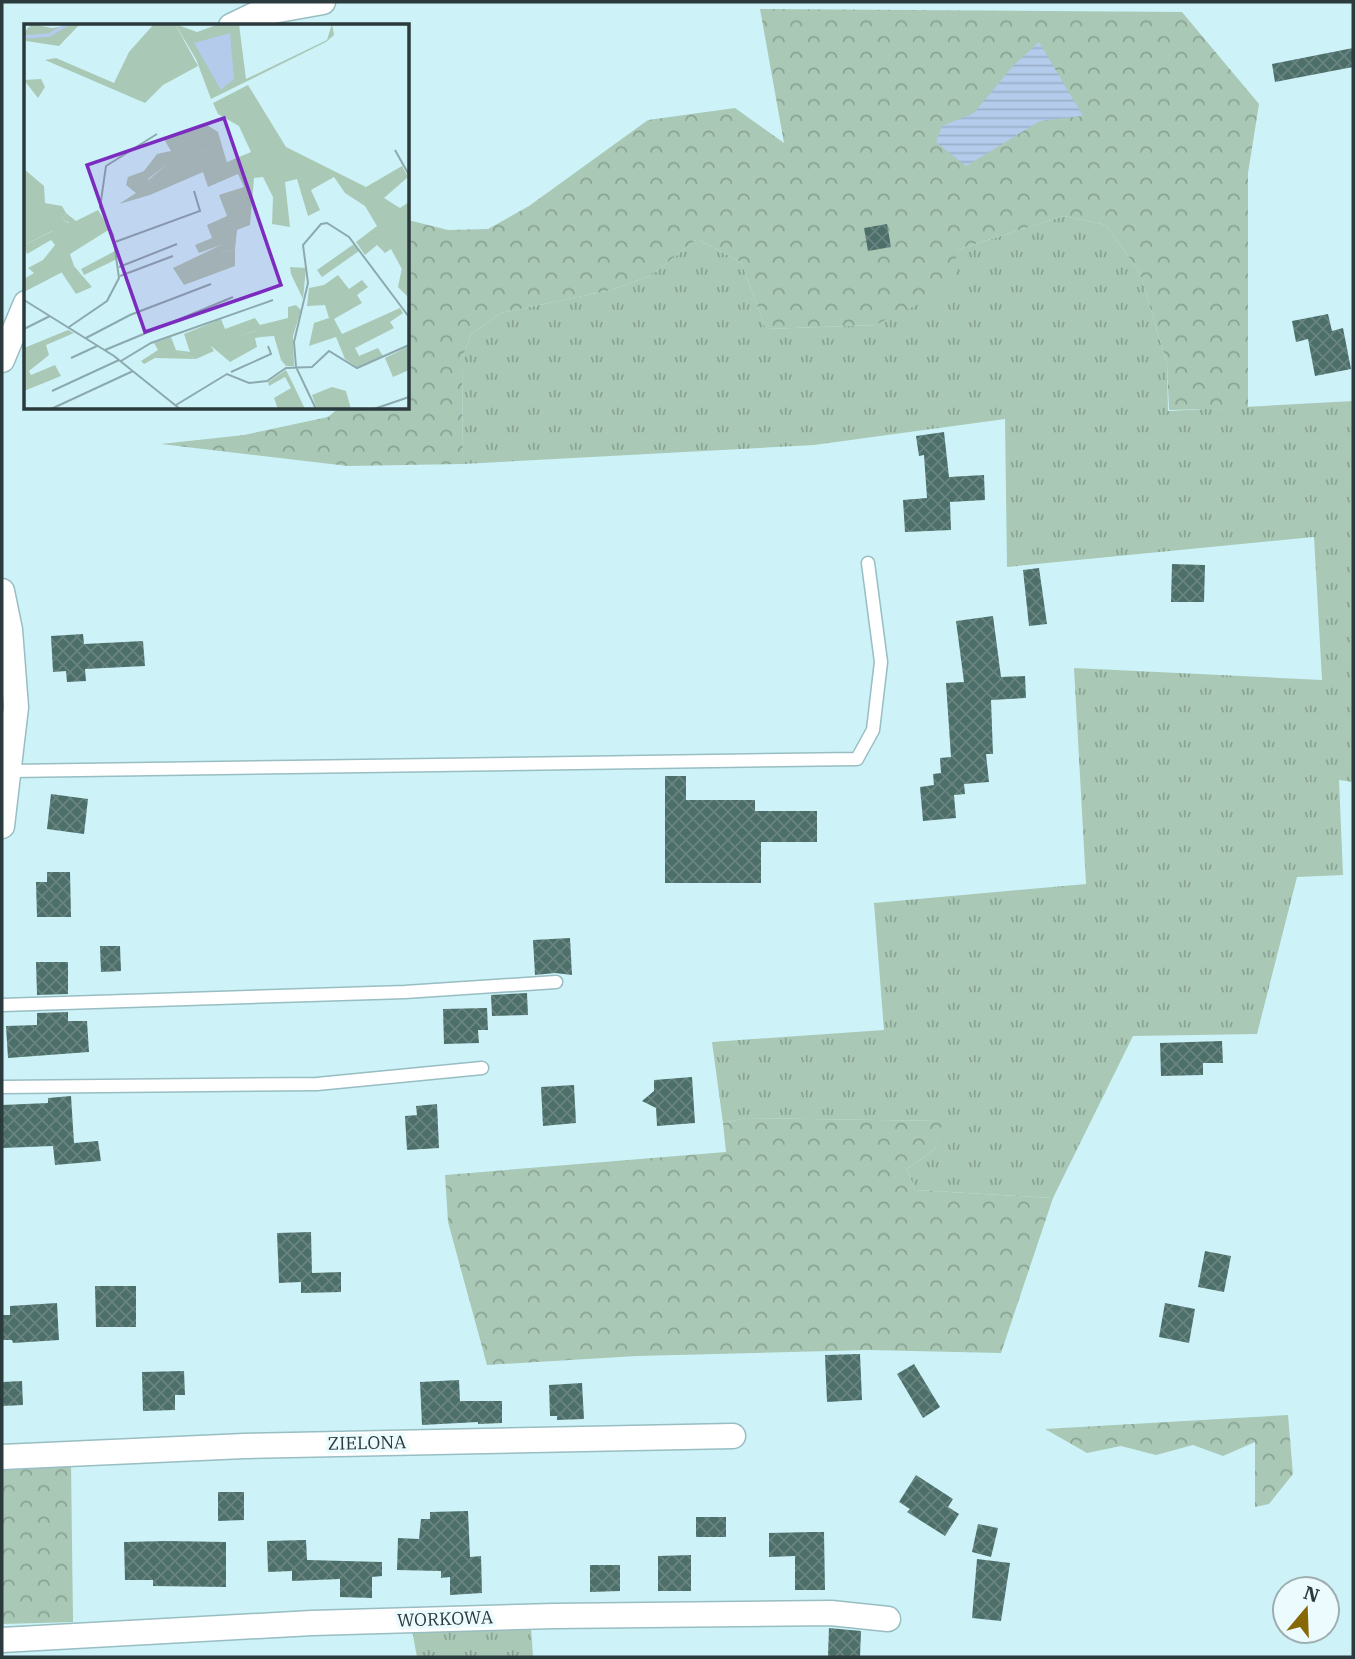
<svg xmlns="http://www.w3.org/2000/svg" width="1355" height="1659" font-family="'IBM Plex Serif',serif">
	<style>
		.grass { fill: url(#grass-tufts) }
		.forest { fill: url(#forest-crowns) }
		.water { fill: url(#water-rules) }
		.building { fill: url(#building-cross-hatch) }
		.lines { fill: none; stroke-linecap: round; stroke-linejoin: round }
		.lane-casing { stroke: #98bdc2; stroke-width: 15 }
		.street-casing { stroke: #98bdc2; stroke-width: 27 }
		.lane { stroke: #fff; stroke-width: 12 }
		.street { stroke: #fff; stroke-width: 24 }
		.labels { text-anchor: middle; stroke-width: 7; stroke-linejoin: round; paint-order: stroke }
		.street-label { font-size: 18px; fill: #2b3a3c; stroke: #ecfbfe }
		.inset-river { fill: none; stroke: #b4cbeb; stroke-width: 3.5 }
		.inset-road { fill: none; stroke: #8ca9ad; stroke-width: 2 }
		.view { fill: #7b2cbf; fill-opacity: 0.15; stroke: #7b2cbf; stroke-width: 3.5 }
		.inset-edge { fill: none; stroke: #2b3a3c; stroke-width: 3.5 }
	</style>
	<defs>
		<pattern id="grass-tufts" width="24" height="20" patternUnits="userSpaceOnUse" patternTransform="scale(1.75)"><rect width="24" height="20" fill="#a9c8b5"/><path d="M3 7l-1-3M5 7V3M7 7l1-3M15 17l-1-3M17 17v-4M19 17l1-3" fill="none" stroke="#8aa394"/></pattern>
		<pattern id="forest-crowns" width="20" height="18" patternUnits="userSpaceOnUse" patternTransform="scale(1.75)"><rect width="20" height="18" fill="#a9c8b5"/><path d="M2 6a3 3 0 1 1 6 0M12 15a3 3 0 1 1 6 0" fill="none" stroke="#8aa394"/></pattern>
		<pattern id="water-rules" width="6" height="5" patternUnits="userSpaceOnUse" patternTransform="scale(1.75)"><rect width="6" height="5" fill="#b4cbeb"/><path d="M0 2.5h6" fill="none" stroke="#9bafca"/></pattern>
		<pattern id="building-cross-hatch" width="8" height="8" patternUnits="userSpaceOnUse" patternTransform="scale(1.75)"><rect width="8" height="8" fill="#4d6f6a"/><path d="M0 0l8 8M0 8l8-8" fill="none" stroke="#6a8480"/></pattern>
	</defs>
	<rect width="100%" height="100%" fill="#cdf3f9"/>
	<g class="grass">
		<polygon points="1064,216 1106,225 1140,273 1167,364 1168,411 1353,401 1353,782 1339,780 1343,875 1297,877 1257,1034 1133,1036 1053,1198 915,1190 907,1169 935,1149 942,1121 746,1118 723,1123 712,1042 884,1030 874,903 1086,884 1074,668 1322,680 1314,537 1007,567 1005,419 814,445 463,464 462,359 471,334 501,313 611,290 652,275 697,239 741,262 766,329 875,325 956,250"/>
		<polygon points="531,1626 533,1657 417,1657 412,1630"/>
	</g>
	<g class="forest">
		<polygon points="760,9 1182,12 1259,104 1248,173 1248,408 1169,410 1167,364 1140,273 1106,225 1064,216 956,250 956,278 927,300 875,325 766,329 741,262 697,239 652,275 611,290 501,313 471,334 462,359 463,464 348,466 161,444 244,435 328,417 339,408 408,408 408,220 448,230 488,229 529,206 648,120 735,108 784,143"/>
		<polygon points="746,1118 943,1121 935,1149 907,1169 915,1190 1053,1198 1001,1353 868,1350 637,1356 487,1365 448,1222 445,1175 726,1152 723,1123"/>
		<polygon points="1288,1415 1293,1474 1269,1504 1255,1507 1255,1442 1223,1456 1193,1445 1156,1455 1121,1446 1087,1453 1045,1429"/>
		<polygon points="71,1463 73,1622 2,1624 2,1465"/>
	</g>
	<polygon class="water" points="1039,42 1083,116 1040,121 966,166 936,142 942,126 974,113 1013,66"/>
	<g class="building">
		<polygon points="1353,48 1353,67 1275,82 1272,64"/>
		<polygon points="887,224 891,247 868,251 864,228"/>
		<polygon points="1328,314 1332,331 1343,328 1351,369 1315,376 1308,339 1296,342 1292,321"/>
		<polygon points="944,432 949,477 984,475 985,500 950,502 951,530 905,532 903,500 927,498 924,455 919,456 916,436"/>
		<polygon points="1172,564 1205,565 1204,602 1171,602"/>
		<polygon points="1039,568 1047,624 1029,626 1023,570"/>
		<polygon points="993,616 1001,677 1025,676 1026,698 991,700 993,754 986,754 989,782 964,784 965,794 954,795 956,818 923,821 920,787 934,785 933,774 941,773 940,758 951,757 946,683 964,682 956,621"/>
		<polygon points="83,634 84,644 143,641 145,666 85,669 86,681 67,682 66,671 53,672 51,636"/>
		<polygon points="665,776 686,776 686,800 755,800 755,811 817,811 817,842 761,842 761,883 665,883"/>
		<polygon points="51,794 88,799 84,834 47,829"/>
		<polygon points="47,872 70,872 71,917 37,917 36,882 47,882"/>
		<polygon points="570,938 572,975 555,973 535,975 533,940"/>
		<polygon points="100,946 120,946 121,971 101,972"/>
		<polygon points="36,962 68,962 68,994 37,995"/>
		<polygon points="527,993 528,1015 492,1016 491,995"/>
		<polygon points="487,1008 488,1030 478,1030 479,1043 444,1044 443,1009"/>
		<polygon points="68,1012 68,1021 87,1021 89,1052 8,1058 6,1026 37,1025 37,1013"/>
		<polygon points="1222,1041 1223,1063 1203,1063 1203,1075 1161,1076 1160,1043"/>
		<polygon points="692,1077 695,1123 657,1126 656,1108 642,1101 654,1091 654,1080"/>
		<polygon points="574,1085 576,1123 543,1126 541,1087"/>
		<polygon points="71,1096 74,1143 98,1141 101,1161 55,1165 53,1146 2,1148 2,1105 48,1103 48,1098"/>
		<polygon points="437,1104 439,1148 407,1150 405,1116 417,1115 416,1106"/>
		<polygon points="311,1232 312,1273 341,1272 341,1292 301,1293 301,1282 279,1283 277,1233"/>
		<polygon points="1205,1251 1231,1256 1224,1292 1198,1287"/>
		<polygon points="95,1286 136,1286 136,1327 96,1327"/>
		<polygon points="57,1303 59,1340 13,1343 12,1340 2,1340 2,1315 10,1315 10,1306"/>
		<polygon points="1165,1303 1195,1309 1189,1343 1159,1337"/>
		<polygon points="860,1354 862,1400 827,1402 825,1355"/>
		<polygon points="914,1364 940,1407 923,1418 897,1374"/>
		<polygon points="184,1371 185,1395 175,1395 175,1410 143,1411 142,1372"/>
		<polygon points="459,1380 460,1401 502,1401 502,1423 478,1424 478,1422 422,1425 420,1382"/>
		<polygon points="22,1381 23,1405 2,1406 2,1382"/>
		<polygon points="582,1383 584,1419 557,1420 557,1416 550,1416 549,1385"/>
		<polygon points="916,1475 953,1499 948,1507 959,1514 945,1536 907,1512 910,1509 899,1502"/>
		<polygon points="218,1492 244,1492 244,1520 218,1521"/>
		<polygon points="468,1511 470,1557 481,1556 482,1593 450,1595 450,1577 441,1578 441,1571 397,1570 398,1538 419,1539 421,1519 430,1519 430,1512"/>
		<rect x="696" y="1517" width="30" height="20"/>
		<polygon points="978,1524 998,1528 991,1557 972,1552"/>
		<polygon points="813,1532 824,1532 825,1590 795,1590 795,1556 769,1557 769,1533"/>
		<polygon points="306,1540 307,1560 382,1562 382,1576 372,1577 372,1598 340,1597 340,1579 292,1581 292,1571 268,1572 267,1541"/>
		<polygon points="167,1541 226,1542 226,1587 153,1586 153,1580 125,1580 124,1542"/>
		<polygon points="691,1555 691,1591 658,1591 658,1556"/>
		<polygon points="977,1559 1010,1563 1001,1621 972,1618"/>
		<polygon points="590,1565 620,1565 620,1591 590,1592"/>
		<polygon points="829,1628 861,1631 860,1656 828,1656"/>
	</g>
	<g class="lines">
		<g class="lane-casing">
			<g id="lane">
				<polyline points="10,771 857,759 873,730 881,662 868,563"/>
				<polyline points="2,1005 405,992 556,982"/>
				<polyline points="2,1087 317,1084 482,1068"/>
			</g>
		</g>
		<g class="street-casing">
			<g id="street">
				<polyline points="231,26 256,14 323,2"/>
				<polyline points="2,360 26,303"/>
				<polyline points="2,591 10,630 16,707 2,826"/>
				<polyline points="2,1457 244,1446 733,1436"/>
				<polyline points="2,1640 312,1623 554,1616 831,1613 888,1619"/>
			</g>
		</g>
		<use href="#lane" class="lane"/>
		<use href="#street" class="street"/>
	</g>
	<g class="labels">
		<g class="street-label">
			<text transform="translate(367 1443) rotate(-1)" y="6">ZIELONA</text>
			<text transform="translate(445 1619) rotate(-2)" y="6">WORKOWA</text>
		</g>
	</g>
	<g transform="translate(24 24)">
		<rect width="385" height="385" fill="#cdf3f9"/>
		<path d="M151,0L173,8L195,0H215L222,55L303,16L308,0L310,11L302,18L187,75L172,35ZM224,61L262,123L342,163L378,142L384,153L360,174L376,184L385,178V233L379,247L367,225L361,229L353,221L341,231L332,218L353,202L341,182L321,169L310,153L287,166L296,186L284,192L273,155L261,158L266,203L248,200L249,173L239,153L230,154L226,201L213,206L211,225L197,229V221L175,229L171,221L188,214L183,201L203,192L195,171L220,163L214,150L184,163L179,148L126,171L122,158L142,141L178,126L188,129L196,141L227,128L215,102L194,90L189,79ZM74,186L86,205L46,230L50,242L0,268V255L10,249L4,244L19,236L31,221L27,216L3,230L0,221L45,199L38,195L42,189L52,197ZM330,220L335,227L298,253L293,246ZM91,227L93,235L60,251L57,245ZM314,251L325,265L338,256L344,263L333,271L338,279L310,295L318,310L376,284L379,289L366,298L370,304L331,324L335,332L354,324L359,332L333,343L321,335L312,313L285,322L290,299L305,294L301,281L283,282L285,264L300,261ZM272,281L277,286L269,312L270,342H262L257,336L250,312L237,313L231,307L187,322L190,327L172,335L152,326H134L130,319L147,313L152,326L166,328L160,310L197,295L201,305L231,294L236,301L264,294V283ZM44,306L50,309L22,321L25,331L5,347L7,351L31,341L37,352L0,367V324ZM262,346L268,358L281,385H254L250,374L267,364L261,353L245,362L244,358ZM308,363L322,367L327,385H293L288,371Z" fill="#a9c8b5"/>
		<path d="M8,0L28,4L56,0L35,22L2,17L0,8ZM130,0H151L174,42L139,61L121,79L21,36L32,34L90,59L105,28ZM17,55L21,63L14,74L0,56ZM183,101L194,108L203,139L195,142L187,129L178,126L163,143L152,147L142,141L124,155L126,171L95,180L112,169L102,161L104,153L120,147L133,130L147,127L140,115ZM0,145L20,162L21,179L38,182L42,189L38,195L50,203L38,212L28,207L0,221ZM197,221V229L211,225V242L160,261L149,244ZM385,233V274L374,263L379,239ZM50,242L68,263L52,270L36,246ZM266,243L282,244L279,275L267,250ZM232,307L237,313L231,314L233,323L206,338L186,321ZM134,326H152L172,335L131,334L120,340L117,337Z" fill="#a9c8b5"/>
		<path d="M385,322V346L369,353L361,334Z" fill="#a9c8b5"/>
		<path d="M206,9L210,55L197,66L170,19Z" fill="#b4cbeb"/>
		<path class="inset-river" d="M0,13L25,11L44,0"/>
		<path class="inset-road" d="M371,126L385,151M91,218L176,187L170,167M95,243L153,220M96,252L149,232M0,276L90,332L156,385M45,303L83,277L95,254L89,211L76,183L82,142L133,110M0,305L26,292M62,314L106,291L187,260M81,326L209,273M47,334L73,322M97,337L127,319L249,276M207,348L247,330L244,322M28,367L95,336M152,381L203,350L225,359L243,357L262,344L288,343L305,327L333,344L385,321M27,385L109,347M292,385L272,343L270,318L284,259L279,221L297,200L303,199L325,213L385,293M350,385L385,373"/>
		<path class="view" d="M200,94L257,261L121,308L63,141Z"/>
		<rect width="385" height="385" class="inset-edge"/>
	</g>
	<rect width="1355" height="1659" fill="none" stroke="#2b3a3c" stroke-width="7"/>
	<g transform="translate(1306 1610) rotate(19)"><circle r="33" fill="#ecfbfe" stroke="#9faeb0" stroke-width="2"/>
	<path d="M0-5L12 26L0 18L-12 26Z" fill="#886805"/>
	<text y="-10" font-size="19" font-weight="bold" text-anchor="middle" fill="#2b3a3c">N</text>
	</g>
</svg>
